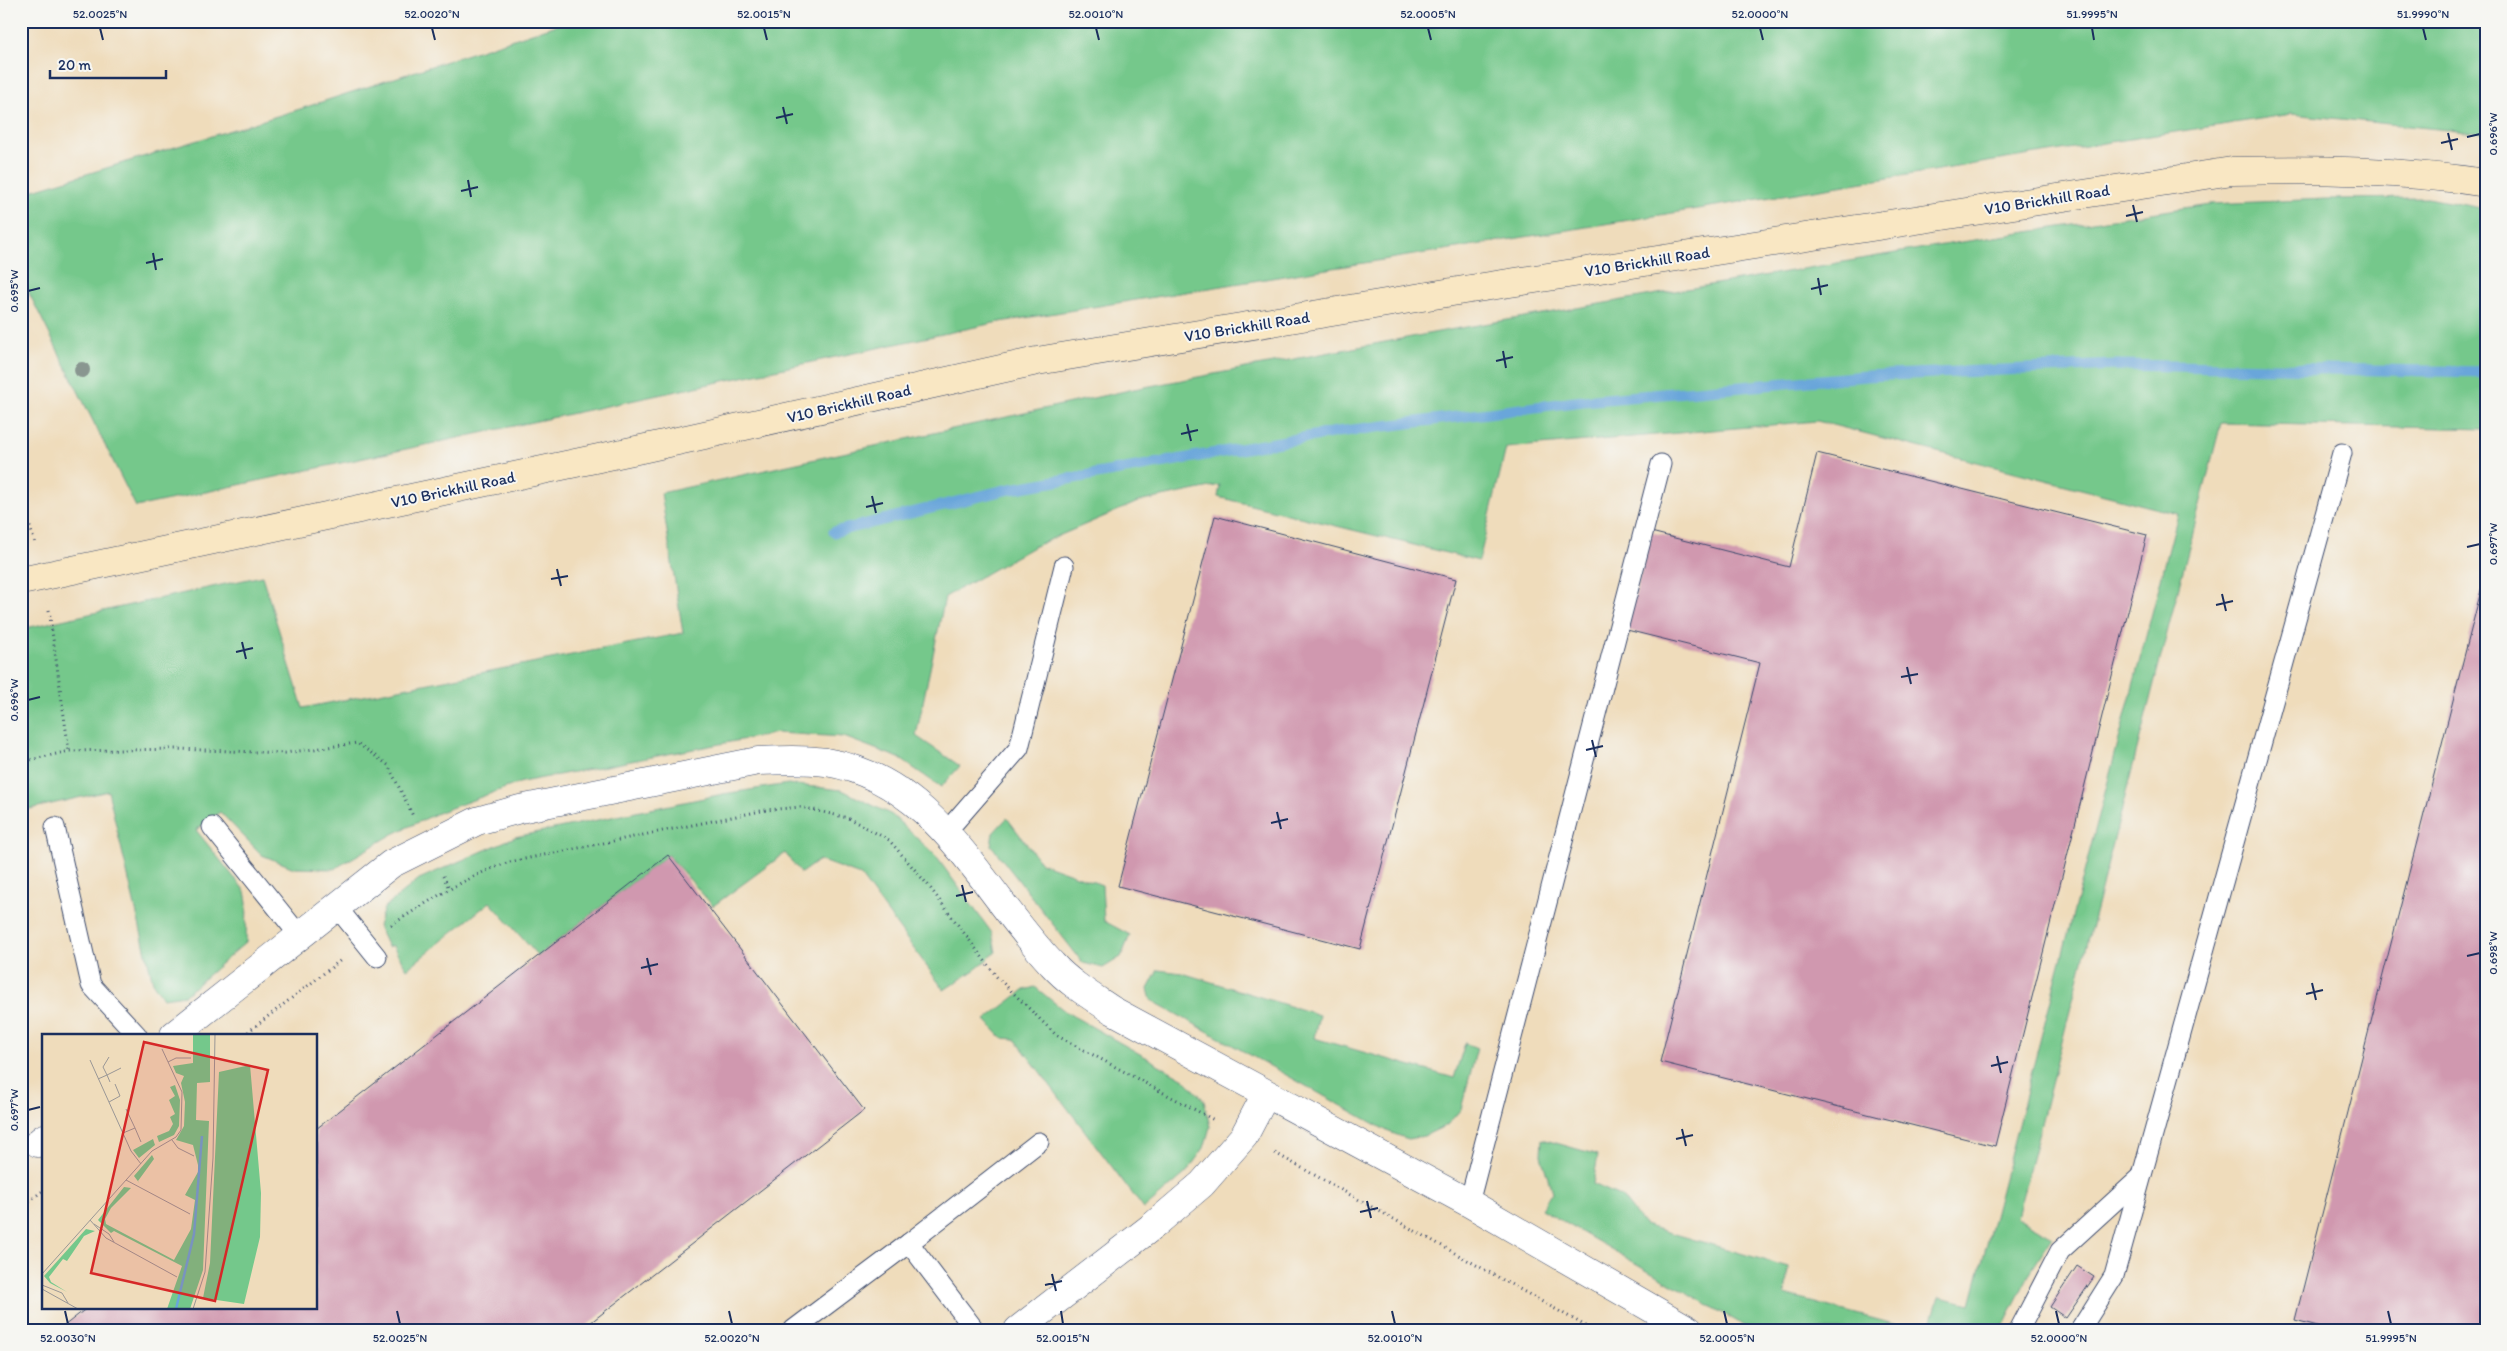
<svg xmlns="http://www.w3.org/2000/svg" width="2507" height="1351" font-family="Itim,sans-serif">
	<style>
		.green { fill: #74c88b; stroke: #487c74 }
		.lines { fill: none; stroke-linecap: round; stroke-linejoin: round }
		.stream { stroke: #69a6da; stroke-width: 11 }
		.building { fill: #d098af }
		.lane-casing { stroke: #3b496c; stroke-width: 21 }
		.street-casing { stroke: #3b496c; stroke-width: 29 }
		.secondary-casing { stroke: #3b496c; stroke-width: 29 }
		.path { stroke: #3b496c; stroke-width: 3; stroke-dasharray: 1 4; stroke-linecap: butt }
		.lane { stroke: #fff; stroke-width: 19 }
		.street { stroke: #fff; stroke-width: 28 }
		.secondary { stroke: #f9e7c3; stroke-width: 28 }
		.tree { fill: #899690 }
		.ticks { fill: none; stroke: #1b2f5e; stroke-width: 2 }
		.labels { text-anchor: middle; stroke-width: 4; stroke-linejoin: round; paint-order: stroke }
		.street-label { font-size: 16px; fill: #1b2f5e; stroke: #f6f6f2 }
		.inset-river { fill: none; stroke: #69a6da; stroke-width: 2.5 }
		.inset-road { fill: none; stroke: #9a9796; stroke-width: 1 }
		.view { fill: #d62828; fill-opacity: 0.15; stroke: #d62828; stroke-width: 2.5 }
		.inset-edge { fill: none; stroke: #1b2f5e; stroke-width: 2.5 }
		.neatline { fill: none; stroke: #1b2f5e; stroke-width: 2 }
		.ticks-label { font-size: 12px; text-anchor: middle; fill: #1b2f5e }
	</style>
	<rect width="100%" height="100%" fill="#f6f6f2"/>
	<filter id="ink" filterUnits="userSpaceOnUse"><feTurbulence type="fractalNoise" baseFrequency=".02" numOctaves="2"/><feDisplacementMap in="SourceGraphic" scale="10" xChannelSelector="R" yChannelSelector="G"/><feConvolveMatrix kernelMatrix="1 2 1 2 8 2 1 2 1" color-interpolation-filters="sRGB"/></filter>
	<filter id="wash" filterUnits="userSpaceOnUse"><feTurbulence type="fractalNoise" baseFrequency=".0096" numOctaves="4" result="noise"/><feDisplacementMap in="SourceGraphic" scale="20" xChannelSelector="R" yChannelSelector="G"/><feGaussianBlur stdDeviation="1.12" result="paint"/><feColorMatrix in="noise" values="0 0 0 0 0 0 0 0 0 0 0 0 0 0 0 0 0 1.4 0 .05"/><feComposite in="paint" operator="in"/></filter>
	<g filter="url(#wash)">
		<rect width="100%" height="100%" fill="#efdcbb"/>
		<g class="green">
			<polygon points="569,21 2486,21 2486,134 2292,114 2117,141 994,323 136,507 21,277 21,194 300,109"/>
			<polygon points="2428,198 2486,209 2486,429 2221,423 2017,1217 2053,1237 2032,1269 2001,1330 1929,1330 1939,1297 1971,1304 2178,514 1817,421 1506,448 1479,561 1218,497 1220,485 1138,502 1035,546 945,597 916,736 960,766 941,787 899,758 844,737 777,733 522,782 440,812 393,834 334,869 294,868 262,855 220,812 196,830 245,891 247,902 246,942 185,995 163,998 153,983 108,791 21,811 21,629 262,576 303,708 683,633 661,493 1134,389 1449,330 1936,246 2210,204 2326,199"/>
			<polygon points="788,784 842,790 892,815 935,855 992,933 996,952 976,969 944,990 860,875 819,860 801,873 785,853 713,906 668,855 538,956 490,902 407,969 392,945 388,947 378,926 384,908 419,879 515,837 723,794"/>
			<polygon points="1007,818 1041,863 1102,885 1104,921 1130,935 1121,957 1103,968 1083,963 991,845 993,833"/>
			<polygon points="1158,970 1182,973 1319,1015 1314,1038 1454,1078 1465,1043 1477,1048 1461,1109 1447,1125 1424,1136 1408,1139 1389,1132 1151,1000 1148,989"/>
			<polygon points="1035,987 1066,1012 1184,1079 1204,1100 1210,1127 1204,1148 1186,1173 1144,1209 1015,1039 1002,1038 985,1020 1024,990"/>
			<polygon points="1542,1139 1598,1155 1593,1184 1622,1197 1644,1225 1788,1267 1785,1295 1916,1330 1752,1330 1541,1209 1552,1192 1541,1155"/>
		</g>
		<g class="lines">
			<polyline class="stream" points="834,532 1005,490 1337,432 1583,401 1866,376 2118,365 2486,372"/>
		</g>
		<g id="blocks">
			<g class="building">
				<polygon points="1817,453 2147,535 1995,1146 1660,1062 1760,663 1627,630 1651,532 1789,567"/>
				<polygon points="1215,516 1456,579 1360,949 1118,886"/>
				<polygon points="2486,571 2486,1330 2333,1330 2295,1320"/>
				<polygon points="668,855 864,1110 581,1330 59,1330 88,1307 316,1307 316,1129"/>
				<polygon points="2077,1266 2094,1277 2066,1318 2050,1307"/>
			</g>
		</g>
	</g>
	<g filter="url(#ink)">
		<use href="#blocks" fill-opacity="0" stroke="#3b496c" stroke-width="1"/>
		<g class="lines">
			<g class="lane-casing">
				<g id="lane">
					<polyline points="55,827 91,985 137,1035"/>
					<polyline points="212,827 299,935"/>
					<polyline points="946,832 1019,748 1064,566"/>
					<polyline points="336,906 377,957"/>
					<polyline points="1469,1203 1661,464"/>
					<polyline points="909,1243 1039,1142"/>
					<polyline points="793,1330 909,1243 975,1330"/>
					<polyline points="2019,1330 2060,1251 2141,1177"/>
					<polyline points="2080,1330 2114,1276 2342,453"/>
				</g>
			</g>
			<g class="street-casing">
				<g id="street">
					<path d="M174,1035L391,864L477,821L520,809L758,761C781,760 803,759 826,762C937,780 982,891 1052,964C1069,983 1091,996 1112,1010L1469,1203L1689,1330"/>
					<polyline points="38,1143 44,1138"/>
					<polyline points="1018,1330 1154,1225 1202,1184 1244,1136 1266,1094"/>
				</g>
			</g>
			<g class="secondary-casing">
				<path id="secondary" d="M21,581L646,448L1037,361L1464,290L2232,171C2318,169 2401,170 2486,183"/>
			</g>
			<g class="path">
				<polyline points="21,498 35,543"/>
				<polyline points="49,610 69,751"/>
				<polyline points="21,762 69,751 176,749 285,753 357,743 388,765 413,816"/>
				<polyline points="443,876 449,888"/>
				<path d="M391,925C430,901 466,876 510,862L766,810L801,807L848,818L889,840L928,885L997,977L1056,1035L1214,1120"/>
				<polyline points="244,1035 341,960"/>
				<polyline points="1275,1153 1593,1330"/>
				<polyline points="21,1207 44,1190"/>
			</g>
			<use href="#lane" class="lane"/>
			<use href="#street" class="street"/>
			<use href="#secondary" class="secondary"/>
		</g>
		<circle class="tree" cx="82" cy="370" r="8"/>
	</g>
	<path class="ticks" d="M100,28L103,40M432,28L435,40M764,28L767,40M1096,28L1099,40M1428,28L1431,40M1760,28L1763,40M2092,28L2094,40M2423,28L2426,40M783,107L787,124M776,118L793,114M2448,133L2452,150M2467,137L2480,134M2441,143L2458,139M468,180L471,197M461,191L478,187M2133,205L2137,222M2126,216L2143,212M153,253L156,270M146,263L163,259M1818,278L1821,295M1811,289L1828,285M28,291L40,288M1503,351L1506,368M1496,361L1513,357M1187,424L1191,441M1181,434L1198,430M872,496L876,513M866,507L883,503M2467,547L2480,544M557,569L561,586M551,579L568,576M2222,594L2226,611M2216,605L2233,601M242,642L246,659M236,652L253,648M1907,667L1911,684M1901,677L1918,674M28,700L40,697M1592,740L1596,757M1586,750L1603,746M1277,812L1281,829M1271,823L1288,819M962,885L966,902M956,896L973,892M2467,956L2480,953M647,958L651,975M641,968L658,964M2312,983L2316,1000M2306,994L2323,990M1997,1056L2001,1073M1991,1066L2008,1062M28,1110L40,1107M1682,1129L1686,1146M1676,1139L1693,1135M1367,1201L1371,1218M1360,1212L1378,1208M1052,1274L1056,1291M1045,1285L1062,1281M65,1311L68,1324M397,1311L400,1324M729,1311L732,1324M1061,1311L1063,1324M1392,1311L1395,1324M1724,1311L1727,1324M2056,1311L2059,1324M2388,1311L2391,1324"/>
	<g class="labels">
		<g class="street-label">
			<text transform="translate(2047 199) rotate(-9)" y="6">V10 Brickhill Road</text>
			<text transform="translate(1647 261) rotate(-9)" y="6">V10 Brickhill Road</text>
			<text transform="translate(1247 326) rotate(-9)" y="6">V10 Brickhill Road</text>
			<text transform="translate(849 403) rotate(-13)" y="6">V10 Brickhill Road</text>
			<text transform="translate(453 489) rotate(-12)" y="6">V10 Brickhill Road</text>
		</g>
	</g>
	<g transform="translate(42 1034)">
		<rect width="275" height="275" fill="#efdcbb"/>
		<path d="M151,0H168V48L155,49L154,86L167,87L161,236L148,275H125L140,232L72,197L69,199L56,186L82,153L89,154L69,174L63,185L64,190L132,226L149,195L153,166L143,161L156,138V131L151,111L134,106L142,92L143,68L139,49L142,42L134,39L131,32L151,29ZM208,31L219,159L218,203L202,270L161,264L168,229L177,38ZM133,51L138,66L137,92L132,101L117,108L115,102L127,97L131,90L128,83L133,80L127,66L133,62L128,53ZM111,105L113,111L97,124L91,116ZM110,121L112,125L96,147L98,150L92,142ZM44,195L53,197L42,202L25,227L21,225L7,243L9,248L25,258L8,249L2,242Z" fill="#74c88b"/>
		<path class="inset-river" d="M134,275L152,200L160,102"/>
		<path class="inset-road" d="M48,26L89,117L99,130M126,28L134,24H149M56,45L65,41L61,33L67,23M68,48L65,41L79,34M67,68L78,62L73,50M93,94L99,108M81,99L93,94L84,75M130,106L136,114L152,122M84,146L148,180M48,186L64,204L135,243M52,190L67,200L72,208M0,240L110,117L134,103L139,96L140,58L120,15M0,251L20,259L26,269M0,255L36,275M151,275L163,238L171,124L173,0"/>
		<path class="view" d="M102,8L226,36L173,267L49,239Z"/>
		<rect width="275" height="275" class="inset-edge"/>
	</g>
	<rect width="2507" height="1351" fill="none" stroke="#f6f6f2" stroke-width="55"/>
	<path d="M50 70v8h116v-8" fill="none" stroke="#1b2f5e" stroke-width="2.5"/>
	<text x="58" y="70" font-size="15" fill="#1b2f5e" stroke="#f6f6f2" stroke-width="4" paint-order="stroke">20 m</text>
	<rect x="28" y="28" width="2452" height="1296" class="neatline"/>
	<g class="ticks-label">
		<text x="100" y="18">52.0025°N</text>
		<text x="432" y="18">52.0020°N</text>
		<text x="764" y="18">52.0015°N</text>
		<text x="1096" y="18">52.0010°N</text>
		<text x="1428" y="18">52.0005°N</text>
		<text x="1760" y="18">52.0000°N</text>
		<text x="2092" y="18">51.9995°N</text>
		<text x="2423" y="18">51.9990°N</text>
		<text transform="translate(2493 134) rotate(-90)" y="4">0.696°W</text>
		<text transform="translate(14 291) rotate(-90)" y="4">0.695°W</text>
		<text transform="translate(2493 544) rotate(-90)" y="4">0.697°W</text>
		<text transform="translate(14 700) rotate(-90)" y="4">0.696°W</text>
		<text transform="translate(2493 953) rotate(-90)" y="4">0.698°W</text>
		<text transform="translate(14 1110) rotate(-90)" y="4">0.697°W</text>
		<text x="68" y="1342">52.0030°N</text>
		<text x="400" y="1342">52.0025°N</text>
		<text x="732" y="1342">52.0020°N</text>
		<text x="1063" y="1342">52.0015°N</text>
		<text x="1395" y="1342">52.0010°N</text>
		<text x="1727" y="1342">52.0005°N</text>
		<text x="2059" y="1342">52.0000°N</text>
		<text x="2391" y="1342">51.9995°N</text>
	</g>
</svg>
